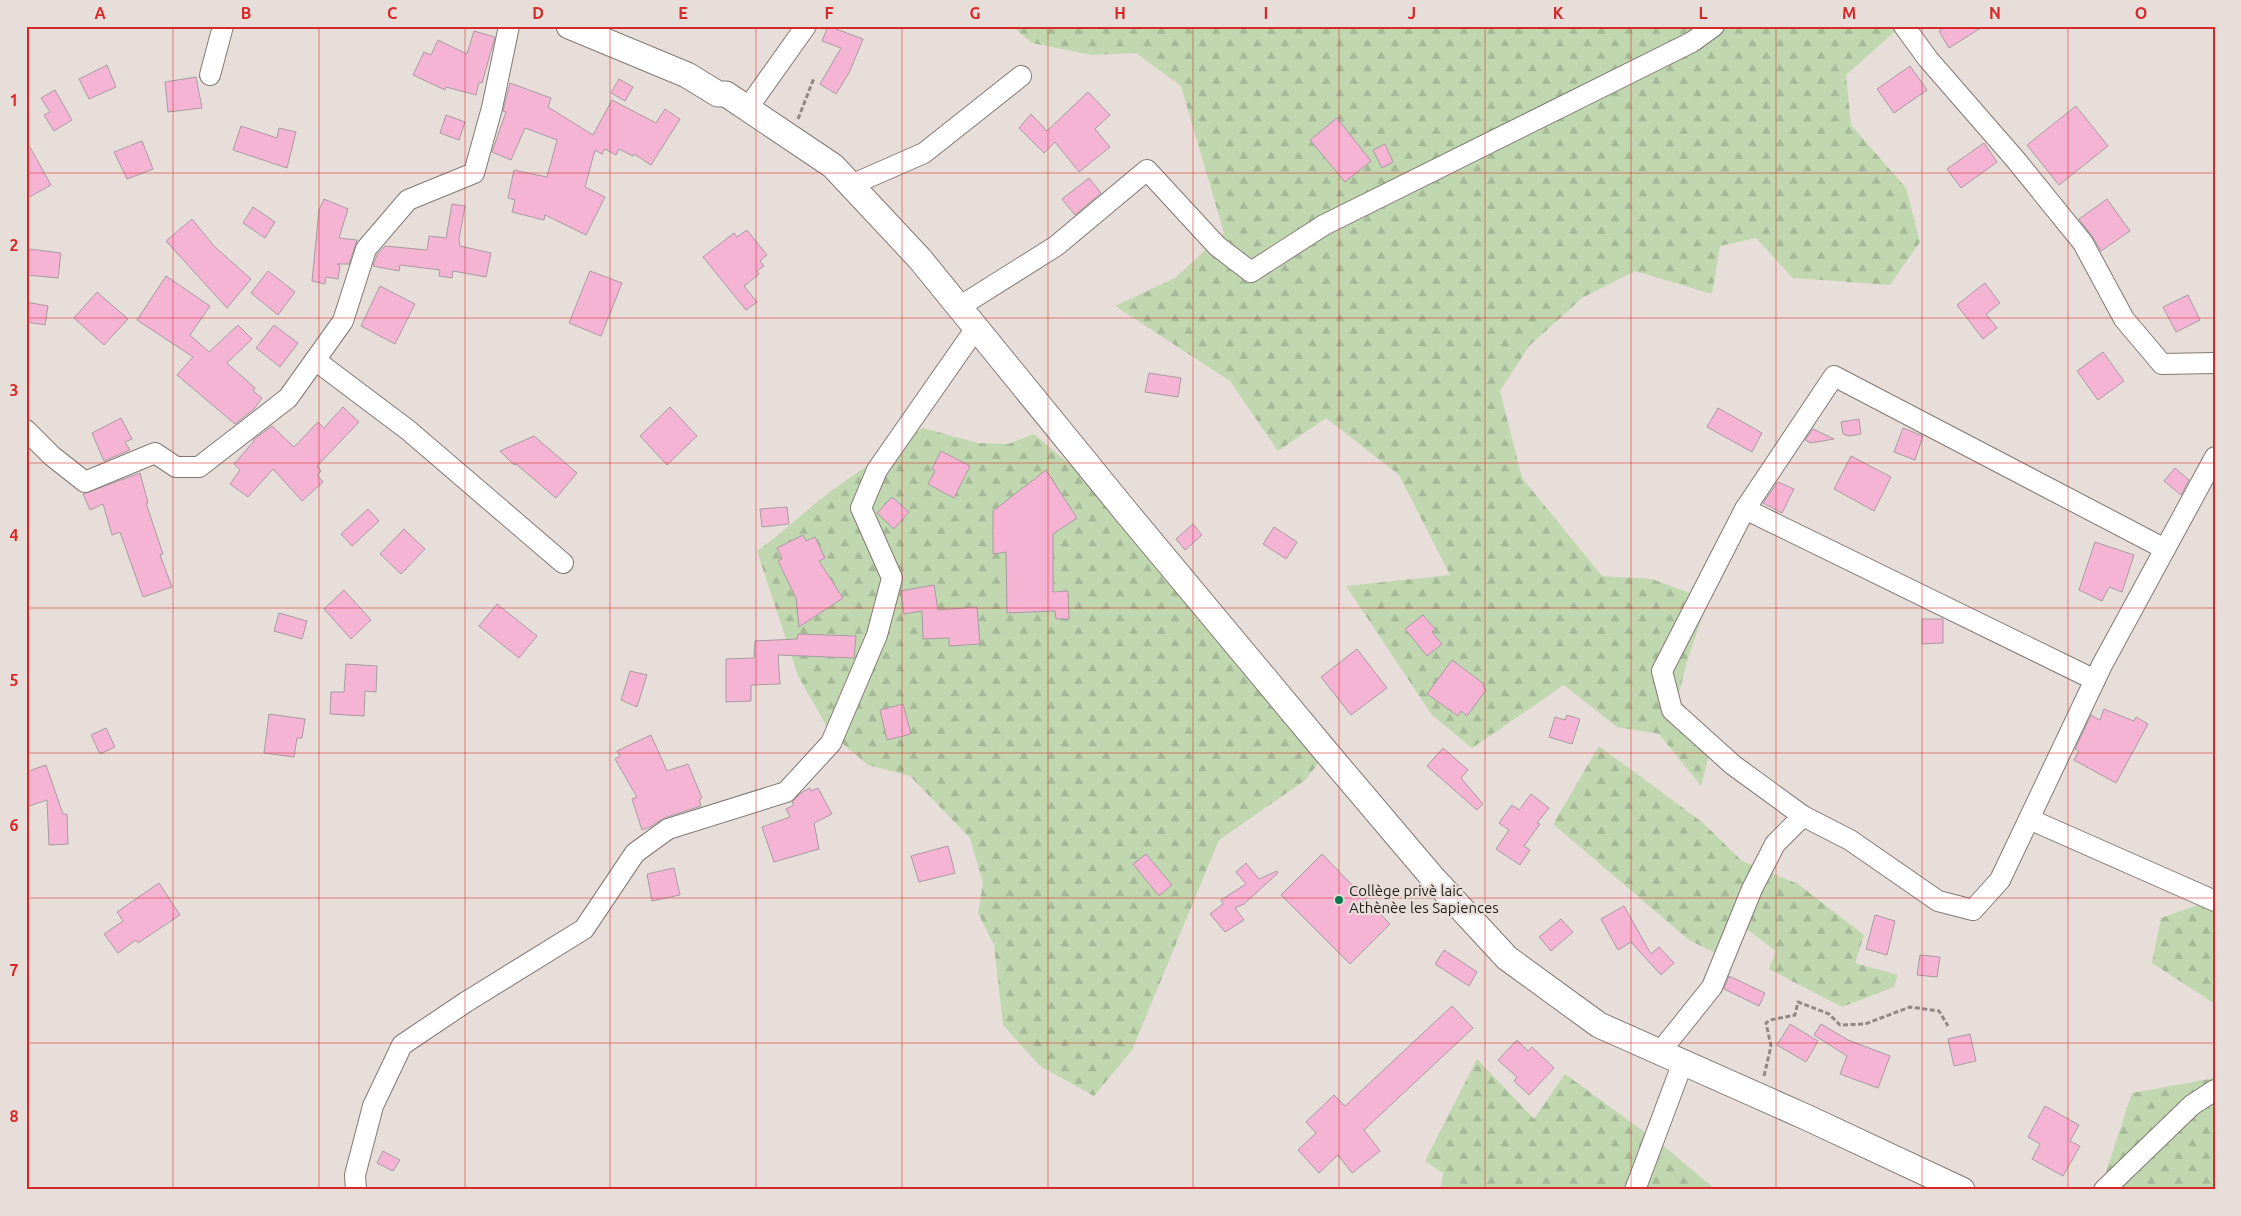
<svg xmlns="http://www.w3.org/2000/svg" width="2241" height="1216" font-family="Ubuntu,sans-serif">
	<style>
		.forest { fill: url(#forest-firs) }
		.building { fill: #f6b4d4; stroke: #a69ca0 }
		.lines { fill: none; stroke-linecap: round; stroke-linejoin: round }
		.minor-casing { stroke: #827975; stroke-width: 22 }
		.tertiary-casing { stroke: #827975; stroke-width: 27 }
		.path { stroke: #8f8884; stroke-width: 3; stroke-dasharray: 5 2.5; stroke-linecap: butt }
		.minor { stroke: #fff; stroke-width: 20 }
		.tertiary { stroke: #fff; stroke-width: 25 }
		.grid { fill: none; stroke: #d62828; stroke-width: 1; stroke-opacity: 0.55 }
		.poi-dot { fill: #0d7751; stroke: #e8ded9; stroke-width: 2 }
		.labels { text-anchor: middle; stroke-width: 4.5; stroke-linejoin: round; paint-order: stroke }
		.poi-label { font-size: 15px; fill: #221e1c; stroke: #e8ded9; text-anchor: start }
		.neatline { fill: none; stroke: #d62828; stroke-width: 2 }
		.grid-label { font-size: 16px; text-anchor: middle; font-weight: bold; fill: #d62828 }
	</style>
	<defs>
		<pattern id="forest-firs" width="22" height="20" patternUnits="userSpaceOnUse" patternTransform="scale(1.25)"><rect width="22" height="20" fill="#c0d7b0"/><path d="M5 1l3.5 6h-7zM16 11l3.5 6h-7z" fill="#a5b897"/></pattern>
	</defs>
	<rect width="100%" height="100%" fill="#e8ded9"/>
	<g class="forest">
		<polygon points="1012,26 1901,26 1846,75 1851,125 1906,188 1920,242 1890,285 1793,278 1756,238 1720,246 1712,294 1635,271 1582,298 1529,346 1500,391 1522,478 1602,576 1652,579 1708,600 1687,661 1678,698 1712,742 1701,786 1659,734 1617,727 1564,685 1472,748 1432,715 1346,586 1450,575 1399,475 1326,418 1278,451 1230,381 1115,306 1175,278 1224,233 1181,86 1136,53 1092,55 1032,43"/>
		<path d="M923,428L978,443L1008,444L1034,434L1127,513L1327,753L1304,781L1219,840L1132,1050L1094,1096L1040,1066L1003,1025L994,945L978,913L983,883L970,838L910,776L868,765L831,734L798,676L757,551C786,531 809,506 838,486C866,466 895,448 923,428Z"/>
		<polygon points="1599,746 1702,822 1742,861 1798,884 1864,935 1855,963 1898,975 1894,987 1842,1007 1769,969 1776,951 1740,924 1719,955 1689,940 1553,824"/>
		<polygon points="2215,899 2215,1004 2152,963 2161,918"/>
		<polygon points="1477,1059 1534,1119 1565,1074 1665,1147 1716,1190 1440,1190 1443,1173 1425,1161"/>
		<polygon points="2215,1078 2215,1190 2100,1190 2132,1093"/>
	</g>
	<g class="building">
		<polygon points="828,26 863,39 850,71 836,94 820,84 841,48 822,41"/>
		<polygon points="1946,26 1984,26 1949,48 1939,31"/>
		<polygon points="474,31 495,37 482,83 479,82 476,95 446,87 445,90 413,75 424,52 431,55 438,40 467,54"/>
		<polygon points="107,65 116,87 89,99 79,79"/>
		<polygon points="1910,66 1927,90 1894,113 1877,89"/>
		<polygon points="196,77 202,108 168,112 165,82"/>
		<polygon points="619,79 633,87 625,101 611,93"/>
		<polygon points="510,83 551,98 548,107 593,135 612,100 656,123 665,109 680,119 651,165 634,154 633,156 619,149 616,155 605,149 602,154 595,150 585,187 605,197 586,235 545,215 544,220 512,212 515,200 508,198 514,170 547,177 557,140 525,128 511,160 492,152 506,112 503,111"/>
		<polygon points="55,90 72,120 54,131 44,115 50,112 41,98"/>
		<polygon points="1088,92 1110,115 1095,129 1110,147 1079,172 1055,142 1044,153 1019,128 1031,114 1047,131"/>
		<polygon points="2076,106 2108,146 2059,185 2027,145"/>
		<polygon points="446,115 465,122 459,140 440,133"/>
		<polygon points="1337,118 1371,161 1345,182 1310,140"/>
		<polygon points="241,126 277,138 279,128 296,132 287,168 233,150"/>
		<polygon points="26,140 51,185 26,199"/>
		<polygon points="142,141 153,169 127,179 114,152"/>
		<polygon points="1984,143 1997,162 1961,188 1947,169"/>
		<polygon points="1385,144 1393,162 1382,168 1373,150"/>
		<polygon points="1089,178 1101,193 1075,215 1062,199"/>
		<polygon points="324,199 348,209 339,238 357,240 349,264 337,264 340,266 338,279 326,277 325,284 312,281 319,210"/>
		<polygon points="2107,199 2130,231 2101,251 2092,236 2079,219"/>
		<polygon points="452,204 465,206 459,239 460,246 491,253 486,277 453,271 452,278 439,276 440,270 400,265 399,271 373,266 377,255 385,246 427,250 429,236 446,238"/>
		<polygon points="253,207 275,222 265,238 243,223"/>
		<polygon points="192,219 214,246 251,279 227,308 166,241"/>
		<polygon points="747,230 767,255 760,261 764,266 757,271 759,274 744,286 757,302 746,310 703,257 734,233 737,237"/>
		<polygon points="29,249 61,253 58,278 27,275"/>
		<polygon points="268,271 295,292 278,315 251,293"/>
		<polygon points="590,271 622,283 601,336 569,323"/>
		<polygon points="166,276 210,306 190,335 209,352 238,325 252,339 227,363 255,388 253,391 262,398 254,409 235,424 177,375 193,357 137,320"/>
		<polygon points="1985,283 2000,303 1986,314 1997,328 1983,339 1957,305"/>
		<polygon points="380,286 415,304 395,344 361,326"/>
		<polygon points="97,292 128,319 104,345 74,318"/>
		<polygon points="2188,295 2200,320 2176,332 2163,307"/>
		<polygon points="26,302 48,306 45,325 26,322"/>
		<polygon points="274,325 298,343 280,367 256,348"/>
		<polygon points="2103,352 2124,381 2098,400 2077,371"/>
		<polygon points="1149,373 1181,378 1178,397 1145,392"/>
		<polygon points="343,407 359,422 317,466 321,471 317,475 323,482 302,501 273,469 248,497 230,484 240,470 234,464 254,441 253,440 272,426 294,447 318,422 324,428"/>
		<polygon points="670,407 697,436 667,465 640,436"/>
		<polygon points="1718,408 1762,433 1752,452 1707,427"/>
		<polygon points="121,418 132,439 125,442 130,450 104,461 92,433"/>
		<polygon points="1859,419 1861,434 1849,436 1843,434 1841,422"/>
		<polygon points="1903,428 1923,436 1915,460 1894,452"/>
		<polygon points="1813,429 1834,439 1811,443 1805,440"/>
		<polygon points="534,436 577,473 556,498 516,464 514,465 500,451"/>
		<polygon points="941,451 970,466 954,498 928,484 935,471 932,469"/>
		<polygon points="1851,456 1891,477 1874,511 1834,489"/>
		<polygon points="2175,468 2189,480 2181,495 2164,481"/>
		<polygon points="1046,470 1077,518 1053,534 1053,592 1068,591 1069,619 1056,619 1055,611 1007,613 1006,552 993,554 993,511"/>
		<polygon points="140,473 148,503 146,503 163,554 160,555 172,587 143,597 120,532 112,535 103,504 90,510 83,494"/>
		<polygon points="1778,482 1794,489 1782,513 1763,503"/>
		<polygon points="892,497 909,512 894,529 877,513"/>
		<polygon points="787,507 789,524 762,527 760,509"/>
		<polygon points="368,509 379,521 352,546 341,534"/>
		<polygon points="1193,524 1202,535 1185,550 1176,539"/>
		<polygon points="1274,527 1297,542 1286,559 1263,544"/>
		<polygon points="404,529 425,549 401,574 380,554"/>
		<polygon points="803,535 806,541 815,537 825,558 819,561 843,598 799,627 796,598 778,561 782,559 777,548"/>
		<polygon points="2095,542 2134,555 2122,592 2109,587 2102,601 2079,590"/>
		<polygon points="934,585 938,610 977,607 980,644 949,646 949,638 923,639 922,611 904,614 901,591"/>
		<polygon points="344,590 371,620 351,639 324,609"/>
		<polygon points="497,604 537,636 519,658 479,626"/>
		<polygon points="279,613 307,621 302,639 274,631"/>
		<polygon points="1423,615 1435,629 1432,632 1442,644 1427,656 1405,629"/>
		<polygon points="1922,619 1943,619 1943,643 1922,644"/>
		<polygon points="798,634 856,636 854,658 778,655 780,684 751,685 751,701 726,702 726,659 754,658 755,641 797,639"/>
		<polygon points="1357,649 1387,688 1351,715 1321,677"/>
		<polygon points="1452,660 1484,684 1483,686 1486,690 1467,716 1461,711 1458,716 1427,694"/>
		<polygon points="346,664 377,666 376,692 365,691 364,716 330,714 331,692 344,692"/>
		<polygon points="630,671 647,675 637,707 621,700"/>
		<polygon points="903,704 911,734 887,740 880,710"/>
		<polygon points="2104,709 2134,721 2136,717 2148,724 2116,783 2074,760 2079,751 2075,749 2091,715 2100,720"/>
		<polygon points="269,714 305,719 302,738 297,738 294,757 264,753"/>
		<polygon points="1567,715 1580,719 1572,744 1549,737 1555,717 1565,720"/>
		<polygon points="106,728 115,747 100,754 91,735"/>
		<polygon points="651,735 667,771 688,764 702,798 699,800 701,806 664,818 650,827 642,830 632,799 637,797 615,759 620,756 617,751"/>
		<polygon points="1443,748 1468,770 1461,778 1483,804 1477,810 1427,766"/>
		<polygon points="46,765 63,814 67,814 68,844 49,845 47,800 29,806 26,797 26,772"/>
		<polygon points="810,788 811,791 818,788 832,814 814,823 819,849 774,862 762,827 790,817 786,809 794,805 792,802 801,793"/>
		<polygon points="1531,794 1549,808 1537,823 1540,824 1524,846 1530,850 1520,865 1496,849 1509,830 1499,823 1512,805 1519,810"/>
		<polygon points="948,846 955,873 919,882 911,856"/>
		<polygon points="1146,854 1172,885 1159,896 1133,864"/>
		<polygon points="1322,854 1390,924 1350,964 1281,895"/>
		<polygon points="1246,863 1259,879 1277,871 1278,873 1244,904 1235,908 1244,920 1225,932 1210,914 1223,904 1221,900 1246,884 1236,872"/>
		<polygon points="674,868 680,895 652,901 647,874"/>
		<polygon points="159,883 180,915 138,943 136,940 118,953 104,934 123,921 117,912"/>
		<polygon points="1624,906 1651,954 1659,947 1674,963 1661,975 1631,942 1618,950 1601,919"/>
		<polygon points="1875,915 1895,921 1887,955 1866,949"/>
		<polygon points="1561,919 1573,932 1551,951 1539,937"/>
		<polygon points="1444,950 1477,972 1469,986 1435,964"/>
		<polygon points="1920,955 1940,957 1937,977 1917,975"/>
		<polygon points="1729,976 1765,993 1759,1006 1724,989"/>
		<polygon points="1452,1006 1473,1028 1364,1130 1380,1151 1352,1173 1338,1155 1319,1173 1298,1150 1316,1133 1306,1122 1334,1095 1345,1106"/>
		<polygon points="1790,1024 1818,1041 1806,1062 1777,1045"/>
		<polygon points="1821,1024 1848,1040 1890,1056 1878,1088 1840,1074 1847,1056 1814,1035"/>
		<polygon points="1970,1034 1976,1061 1954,1066 1948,1039"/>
		<polygon points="1517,1040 1528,1051 1532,1047 1554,1068 1529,1095 1514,1081 1517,1077 1498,1060"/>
		<polygon points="2045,1106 2079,1125 2070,1141 2080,1146 2063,1176 2032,1159 2040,1144 2028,1137"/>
		<polygon points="383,1151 400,1160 393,1171 377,1163"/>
	</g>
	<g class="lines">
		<g class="minor-casing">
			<g id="minor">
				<polyline points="1904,26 1928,59 2015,159 2083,243 2124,319 2162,364 2215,363"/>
				<polyline points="210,75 223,26"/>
				<polyline points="747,109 806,26"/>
				<polyline points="851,185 924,153 1021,76"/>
				<polyline points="959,307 1056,246 1147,170 1217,246 1251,272 1324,225 1692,42 1714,26"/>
				<polyline points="315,360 408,430 563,563"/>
				<polyline points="26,430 52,456 85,482 155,453 176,467 199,467 288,398 343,321 366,249 408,200 474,173 492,108 509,26"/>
				<polyline points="1745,509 2095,680"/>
				<polyline points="1803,816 1733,765 1672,710 1662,671 1745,509 1834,376 2165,549"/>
				<polyline points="2029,819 2215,901"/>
				<polyline points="1660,1052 1712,987 1752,889 1775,844 1803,816 1850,840 1938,901 1973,910 2000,880 2102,665 2215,457"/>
				<polyline points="356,1190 355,1175 373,1106 402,1045 466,1002 584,929 635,853 668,829 786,792 831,743 877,635 892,578 861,508 877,470 976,328"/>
				<polyline points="1635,1190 1683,1062"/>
				<polyline points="2104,1190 2192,1105 2215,1090"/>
			</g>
		</g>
		<g class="tertiary-casing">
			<polyline id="tertiary" points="569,26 687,75 718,94 726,94 833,166 920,259 1127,513 1327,753 1433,878 1507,958 1599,1025 1808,1118 1962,1190"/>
		</g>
		<g class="path">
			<polyline points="798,119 814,78"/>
			<polyline points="1764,1076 1771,1046 1766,1023 1770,1020 1795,1015 1798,1002 1829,1014 1840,1025 1865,1024 1910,1007 1939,1011 1948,1026"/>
		</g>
		<use href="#minor" class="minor"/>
		<use href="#tertiary" class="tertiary"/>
	</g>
	<path class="grid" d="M173,26V1190M319,26V1190M465,26V1190M610,26V1190M756,26V1190M902,26V1190M1048,26V1190M1193,26V1190M1339,26V1190M1485,26V1190M1631,26V1190M1776,26V1190M1922,26V1190M2068,26V1190M26,173H2215M26,318H2215M26,463H2215M26,608H2215M26,753H2215M26,898H2215M26,1043H2215"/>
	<circle class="poi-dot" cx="1339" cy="900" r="5"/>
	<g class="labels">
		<g class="poi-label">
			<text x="1349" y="896">Collège privè laic<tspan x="1349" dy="17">Athènèe les Sapiences</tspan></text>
		</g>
	</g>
	<rect width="2241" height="1216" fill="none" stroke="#e8ded9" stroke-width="55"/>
	<rect x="28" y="28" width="2186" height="1160" class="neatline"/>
	<g class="grid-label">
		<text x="100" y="19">A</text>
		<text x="246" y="19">B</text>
		<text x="392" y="19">C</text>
		<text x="538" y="19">D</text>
		<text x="683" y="19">E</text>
		<text x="829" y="19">F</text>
		<text x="975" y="19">G</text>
		<text x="1120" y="19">H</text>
		<text x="1266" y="19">I</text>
		<text x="1412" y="19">J</text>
		<text x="1558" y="19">K</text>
		<text x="1703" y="19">L</text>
		<text x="1849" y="19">M</text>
		<text x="1995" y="19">N</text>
		<text x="2141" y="19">O</text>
		<text x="14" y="106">1</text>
		<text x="14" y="251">2</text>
		<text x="14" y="396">3</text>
		<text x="14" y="541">4</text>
		<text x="14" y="686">5</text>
		<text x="14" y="831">6</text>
		<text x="14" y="976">7</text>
		<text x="14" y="1122">8</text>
	</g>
</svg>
